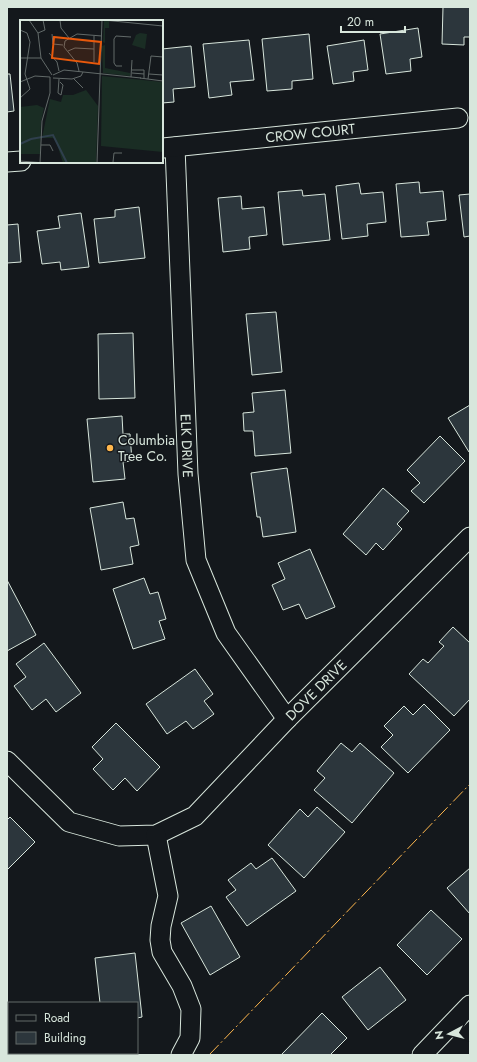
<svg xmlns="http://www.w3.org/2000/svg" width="477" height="1062" font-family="Jost,sans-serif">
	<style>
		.building { fill: #2c363c; stroke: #d8e6dc }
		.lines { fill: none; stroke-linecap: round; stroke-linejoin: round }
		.street-casing { stroke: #d8e6dc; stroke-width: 21 }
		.street { stroke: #14181c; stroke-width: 19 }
		.power { stroke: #ffb74d; stroke-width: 1; stroke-dasharray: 14 3 2 3; stroke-linecap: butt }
		.poi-dot { fill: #ffb74d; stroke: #14181c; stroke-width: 1.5 }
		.labels { text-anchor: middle; stroke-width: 3; stroke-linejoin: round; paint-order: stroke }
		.street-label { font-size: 14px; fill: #d8e6dc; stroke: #14181c }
		.poi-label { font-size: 14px; fill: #d8e6dc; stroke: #14181c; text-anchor: start }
		.inset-river { fill: none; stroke: #2f3f4d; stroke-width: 2 }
		.inset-road { fill: none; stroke: #626a69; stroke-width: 1 }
		.view { fill: #e8590c; fill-opacity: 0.15; stroke: #e8590c; stroke-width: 2 }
		.inset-edge { fill: none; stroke: #d8e6dc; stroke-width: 2 }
	</style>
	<rect width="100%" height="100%" fill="#14181c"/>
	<g class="building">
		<polygon points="443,7 470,7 470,37 464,37 464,45 442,44"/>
		<polygon points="418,28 422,57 410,59 411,71 386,74 380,34"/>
		<polygon points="309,34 313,79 292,81 292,89 267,91 262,39"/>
		<polygon points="249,40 254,80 230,82 232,95 209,98 203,44"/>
		<polygon points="364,40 368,70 353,72 354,81 333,84 327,46"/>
		<polygon points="191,46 195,87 173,89 174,102 162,103 162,49"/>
		<polygon points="7,74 10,74 14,111 7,112"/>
		<polygon points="419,182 420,193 443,191 446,220 427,222 429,235 401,237 396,184"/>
		<polygon points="359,183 361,194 383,192 386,222 367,224 368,236 342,239 336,186"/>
		<polygon points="302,190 303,196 325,194 330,240 283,245 278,192"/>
		<polygon points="470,194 470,236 464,237 459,195"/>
		<polygon points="241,196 242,209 264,207 267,235 249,237 250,249 223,252 218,198"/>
		<polygon points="139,207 145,258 99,263 94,219 115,217 115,210"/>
		<polygon points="81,213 89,267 61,270 60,262 42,264 37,231 60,228 58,216"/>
		<polygon points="18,224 21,262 7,263 7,225"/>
		<polygon points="276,312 282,372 252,375 246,314"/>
		<polygon points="133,333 135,398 99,399 98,334"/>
		<polygon points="285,390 291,453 255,456 253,431 244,431 243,413 254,412 252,393"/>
		<polygon points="470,405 470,452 469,452 448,418"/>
		<polygon points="122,416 123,434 130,434 132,461 123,462 125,479 93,482 87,419"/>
		<polygon points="440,436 465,461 424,503 411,491 420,483 407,470"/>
		<polygon points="287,468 296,532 263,537 260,517 257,517 251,473"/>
		<polygon points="383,488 409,511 397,524 402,529 383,550 376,543 366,555 343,534"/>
		<polygon points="123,502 126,519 134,518 139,545 130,547 133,564 101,570 90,508"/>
		<polygon points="310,549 335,607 306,619 299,604 283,610 272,585 285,579 278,563"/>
		<polygon points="144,578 150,594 158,592 166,619 159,621 165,639 133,649 113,589"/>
		<polygon points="7,580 36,635 7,651"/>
		<polygon points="453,627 470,643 470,699 454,716 409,674 423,659 428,663 444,646 439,642"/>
		<polygon points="44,643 81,693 56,712 46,699 32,710 14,686 26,677 16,664"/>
		<polygon points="195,669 213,694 204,701 214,714 193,729 186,721 167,734 146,704"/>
		<polygon points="424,704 450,730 408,773 381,747 393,735 384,726 404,706 413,715"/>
		<polygon points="116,723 160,767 137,791 125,778 113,790 93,769 103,759 92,747"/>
		<polygon points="341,743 352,752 360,743 394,773 352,823 314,790 325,778 317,771"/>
		<polygon points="317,807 345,832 304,878 268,845 300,809 308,817"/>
		<polygon points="10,817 35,842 7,870 7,820"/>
		<polygon points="272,858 296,891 247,926 226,897 236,890 228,880 251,863 256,869"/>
		<polygon points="470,868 470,914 447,888"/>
		<polygon points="211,906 240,957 210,975 181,923"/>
		<polygon points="431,910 462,939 427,975 397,945"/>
		<polygon points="135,953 142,1017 137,1018 137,1003 100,1003 95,958"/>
		<polygon points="380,967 406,1000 368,1030 342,997"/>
		<polygon points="322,1013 347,1038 330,1055 281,1055"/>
		<polygon points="7,1037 9,1037 9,1053 26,1053 27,1055 7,1055"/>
		<rect x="42" y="1053" width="62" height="2"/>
	</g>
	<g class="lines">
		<g class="street-casing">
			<g id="street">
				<path id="s1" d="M175,147L188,474L196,560L226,633L287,719"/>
				<path id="s2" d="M163,148L458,118"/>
				<polyline points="7,162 21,161"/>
				<path id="s3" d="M7,761L69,822L119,836L156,835L195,816L287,719L470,537"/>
				<polyline points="156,835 168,896 161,926 160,940 162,952 182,986 191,1009 190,1038 181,1055"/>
				<polyline points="422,1055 470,1005"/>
			</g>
		</g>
		<use href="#street" class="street"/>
		<polyline class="power" points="209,1055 470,784"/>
	</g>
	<circle class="poi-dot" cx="110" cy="448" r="4"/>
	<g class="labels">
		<g class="street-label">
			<text dy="5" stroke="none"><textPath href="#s2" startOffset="148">CROW COURT</textPath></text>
			<text dy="5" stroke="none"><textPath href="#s1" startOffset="299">ELK DRIVE</textPath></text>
			<text dy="5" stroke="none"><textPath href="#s3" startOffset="394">DOVE DRIVE</textPath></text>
		</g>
		<g class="poi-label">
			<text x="118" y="445">Columbia<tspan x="118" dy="16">Tree Co.</tspan></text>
		</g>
	</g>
	<g transform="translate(20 20)">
		<rect width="143" height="143" fill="#14181c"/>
		<path d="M84,1H89V8H85V23L83,22ZM120,13L127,14L125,29L112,25L116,15ZM85,25V48L110,53V56L83,53L82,26ZM82,56L143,62V132L81,126ZM66,70L78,86L76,143H43L35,118H22L30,79L41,82L43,75H53ZM17,85L24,88L21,102L20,134H0V87Z" fill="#1a2d24"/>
		<path class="inset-river" d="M0,124L11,119L33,115L47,143"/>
		<path class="inset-road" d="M9,0L18,13L21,38L32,55M40,0L41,8L49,18M83,0L143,6M0,10L7,13L10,22L5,54L10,69L0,78M18,13L25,10L23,0M32,14L33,24L43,25M48,31L55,28L74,29M29,33L37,42L39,51M0,38H21M74,42V16M102,46H96L94,43V19L96,16L111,17M44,50L121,58M112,50H124V58M59,51L57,43L44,27L45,21L57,14L82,16M112,53L124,54M129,54L143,55M33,55L44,50M111,57L112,40M33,58L52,59L61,56L63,52M120,58L143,61M39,59L38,73L41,75L43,65L40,62M54,59L63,68M128,59L131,36L143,37M0,62L15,56L30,57M21,125H30L33,131M0,141L25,143M93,142L94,133H102M20,143L22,101L30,73V57M77,143L82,0"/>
		<path class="view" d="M34,17L81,22L79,44L32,38Z"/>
		<rect width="143" height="143" class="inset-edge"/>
	</g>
	<rect width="477" height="1062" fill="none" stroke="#d8e6dc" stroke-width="16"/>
	<rect x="8" y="1002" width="130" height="52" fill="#14181c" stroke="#626a69"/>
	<rect x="16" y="1015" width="20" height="6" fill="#14181c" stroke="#626a69"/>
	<text x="44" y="1022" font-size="12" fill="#d8e6dc">Road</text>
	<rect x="16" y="1032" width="20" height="12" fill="#2c363c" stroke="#626a69"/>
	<text x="44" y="1042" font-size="12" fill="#d8e6dc">Building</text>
	<g transform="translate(449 1034) rotate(263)" stroke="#14181c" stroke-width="3" paint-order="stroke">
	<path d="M0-3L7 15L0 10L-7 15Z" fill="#d8e6dc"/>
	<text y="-6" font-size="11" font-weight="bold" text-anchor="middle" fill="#d8e6dc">N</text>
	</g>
	<path d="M341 26v6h64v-6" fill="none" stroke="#d8e6dc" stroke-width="2"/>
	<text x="347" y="26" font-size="12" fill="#d8e6dc" stroke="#14181c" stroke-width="3" paint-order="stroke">20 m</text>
</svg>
